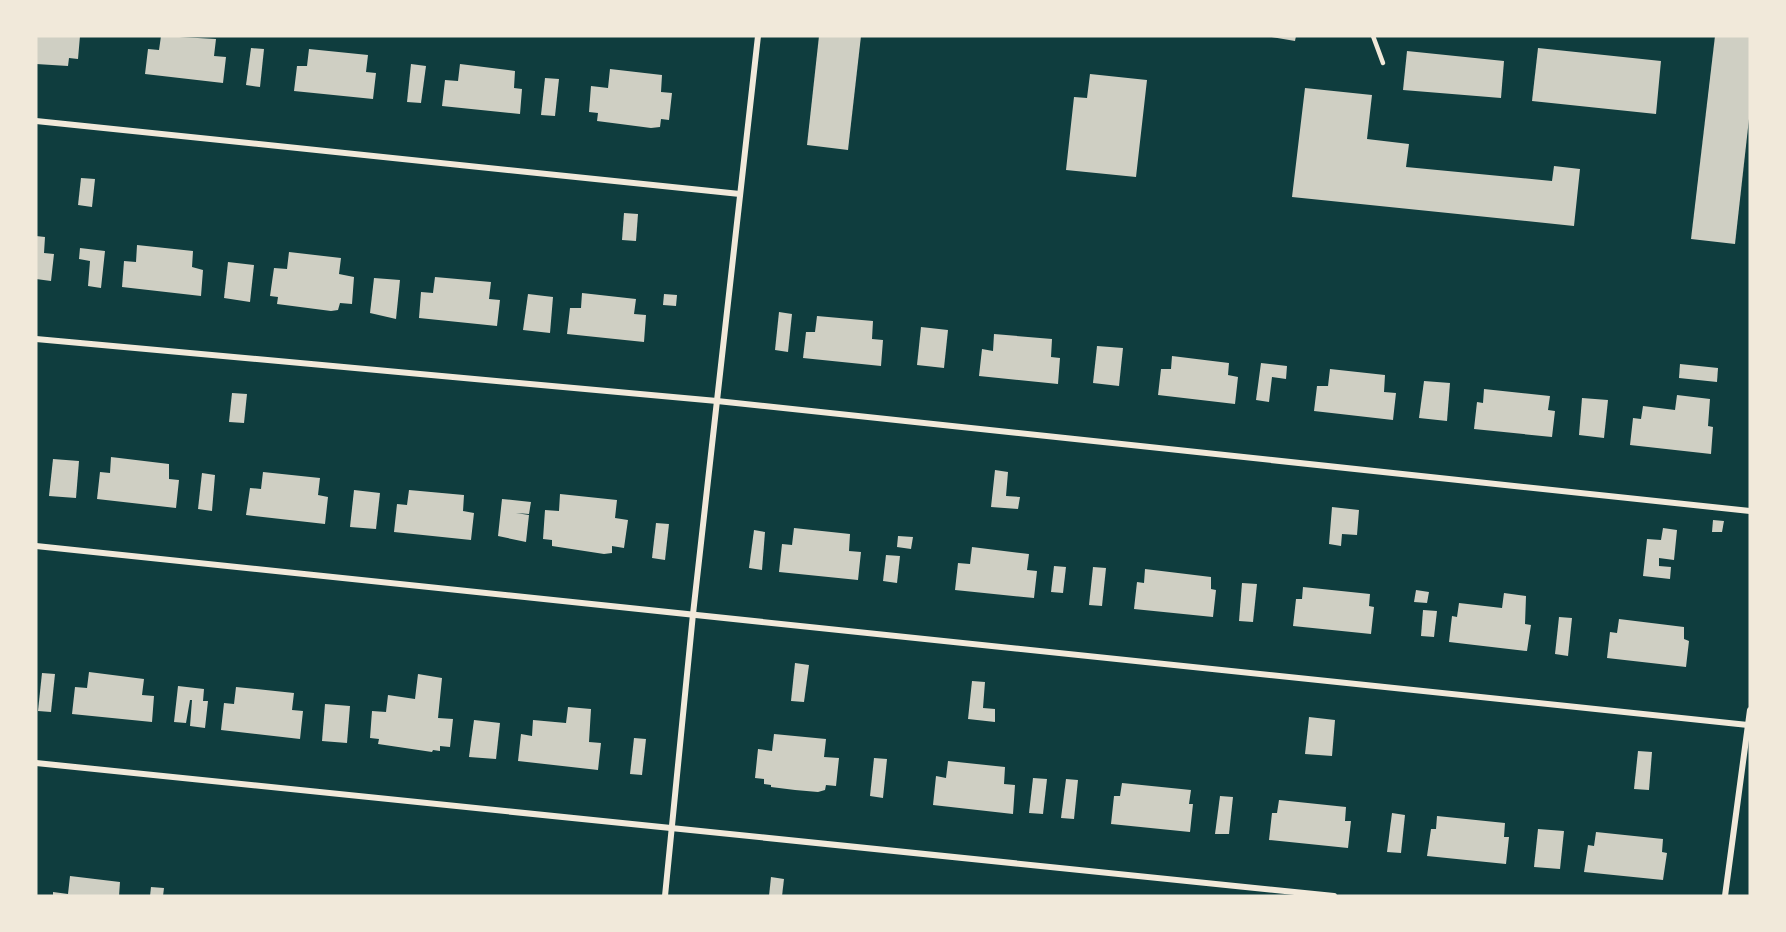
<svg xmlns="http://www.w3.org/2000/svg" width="1786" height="932" font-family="Quicksand,sans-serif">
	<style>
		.building { fill: #cfcfc3 }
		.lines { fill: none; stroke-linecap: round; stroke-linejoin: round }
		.service { stroke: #f1e9da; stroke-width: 4.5 }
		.minor { stroke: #f1e9da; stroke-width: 6 }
	</style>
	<rect width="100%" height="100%" fill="#0f3d3e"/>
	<g class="building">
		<polygon points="36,36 80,36 78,59 69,58 68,66 36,64"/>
		<polygon points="161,36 216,39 214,56 226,57 223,83 145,74 148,49 159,50"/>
		<polygon points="819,36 861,36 848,150 807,145"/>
		<polygon points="1265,36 1296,36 1295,41"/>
		<polygon points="1715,36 1750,36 1750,110 1735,244 1691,239"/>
		<polygon points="251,48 264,49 260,87 246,85"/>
		<polygon points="1538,48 1661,61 1656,114 1532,101"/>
		<polygon points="309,49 368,55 366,72 376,73 373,99 294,91 297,66 307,66"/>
		<polygon points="1407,51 1504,61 1501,98 1403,90"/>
		<polygon points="411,64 426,66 421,103 407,102"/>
		<polygon points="460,64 515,71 514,88 522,89 520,114 442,106 445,80 458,81"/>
		<polygon points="610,69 662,75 661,92 672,93 669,120 661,119 660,127 651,128 597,121 598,113 589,112 591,86 608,88"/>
		<polygon points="1090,74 1147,80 1136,177 1066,170 1074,97 1087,98"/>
		<polygon points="545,78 559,79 555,116 541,115"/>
		<polygon points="1305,88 1372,95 1367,139 1409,144 1406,167 1552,181 1554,166 1580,169 1574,226 1292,197"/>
		<polygon points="81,178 95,179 92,207 78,205"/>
		<polygon points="624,213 638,214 636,241 622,240"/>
		<polygon points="36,236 45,237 44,253 54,254 51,281 36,279"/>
		<polygon points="137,245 193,251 192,267 203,270 201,296 122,287 124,261 136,262"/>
		<polygon points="80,248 105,251 101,288 88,286 90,261 79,259"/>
		<polygon points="289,252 341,258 339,274 354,277 352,304 340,303 338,310 331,311 277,304 278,297 270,296 274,268 287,269"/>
		<polygon points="228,262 254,265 250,302 224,298"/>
		<polygon points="435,277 491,282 489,299 500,300 497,326 419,318 421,292 433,293"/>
		<polygon points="374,278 400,280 396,319 370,313"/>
		<polygon points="582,293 636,299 634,314 646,315 644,342 567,334 570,308 581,308"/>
		<polygon points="528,294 553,297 550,333 523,330"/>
		<polygon points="664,294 677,295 676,306 663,305"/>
		<polygon points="779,312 792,314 788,352 775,350"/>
		<polygon points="817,316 873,321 872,339 883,340 881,366 803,358 806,332 815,332"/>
		<polygon points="921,327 948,330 944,368 917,365"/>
		<polygon points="994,334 1052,339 1051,357 1060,358 1058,384 979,376 982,349 993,351"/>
		<polygon points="1097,346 1123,348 1119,386 1093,383"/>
		<polygon points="1172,356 1229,363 1228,375 1238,377 1235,404 1158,395 1161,369 1171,369"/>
		<polygon points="1261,363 1287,366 1286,379 1272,377 1269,402 1256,400"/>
		<polygon points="1680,364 1718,368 1717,382 1679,378"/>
		<polygon points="1330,369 1385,375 1384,392 1396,393 1393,420 1314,411 1317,386 1328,386"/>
		<polygon points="1424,381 1450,383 1447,421 1419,418"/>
		<polygon points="1484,389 1550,396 1548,410 1555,411 1552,437 1474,429 1477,402 1483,403"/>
		<polygon points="232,393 247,394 244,423 229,422"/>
		<polygon points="1677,395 1710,399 1708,426 1713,427 1711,454 1630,445 1633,418 1641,419 1643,406 1675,410"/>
		<polygon points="1582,398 1608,400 1604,438 1579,435"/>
		<polygon points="111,457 169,464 169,479 179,480 176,508 97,499 100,472 110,473"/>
		<polygon points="53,459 79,461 76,498 49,496"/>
		<polygon points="995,470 1008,472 1006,496 1020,497 1018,509 991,507"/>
		<polygon points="263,472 320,478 318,495 328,497 325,524 246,515 250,488 261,489"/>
		<polygon points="202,473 215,475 212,511 198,509"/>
		<polygon points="354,490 380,493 376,529 350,527"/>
		<polygon points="409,490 464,495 463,511 474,513 471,540 394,532 397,504 407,505"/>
		<polygon points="560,494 617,500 615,518 628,520 624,548 612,546 612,553 604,554 552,546 552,540 543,539 545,510 559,511"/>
		<polygon points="502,499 531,502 529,514 516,513 529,515 526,542 498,536"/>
		<polygon points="1332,507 1359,510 1357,535 1342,534 1341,546 1329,544"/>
		<polygon points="1713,520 1724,521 1722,532 1712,532"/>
		<polygon points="656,523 669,524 665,560 652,558"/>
		<polygon points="794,528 850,534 849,551 861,552 858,580 779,572 782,544 792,545"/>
		<polygon points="1663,528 1677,530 1674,560 1659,558 1659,566 1671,567 1670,579 1643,576 1647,539 1661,540"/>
		<polygon points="754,530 765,532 762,570 749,568"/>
		<polygon points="898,536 913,537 911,549 897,547"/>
		<polygon points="972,547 1029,554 1027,570 1037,571 1034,598 955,590 958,563 970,564"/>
		<polygon points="886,555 900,556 897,583 883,581"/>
		<polygon points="1054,566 1066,567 1063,593 1051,592"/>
		<polygon points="1093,567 1106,568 1102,606 1089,605"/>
		<polygon points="1145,569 1211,577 1211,589 1216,590 1213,617 1134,609 1137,582 1144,583"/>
		<polygon points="1242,583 1257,584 1253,622 1239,621"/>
		<polygon points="1303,587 1370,594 1369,606 1374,607 1371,634 1293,626 1296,599 1302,599"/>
		<polygon points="1416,590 1429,592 1427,603 1414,602"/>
		<polygon points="1504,593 1526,596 1525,624 1531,625 1527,651 1449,642 1452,616 1457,617 1459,603 1502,608"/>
		<polygon points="1423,610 1437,611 1434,637 1421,636"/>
		<polygon points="1559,617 1572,618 1568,656 1555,654"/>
		<polygon points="1619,619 1684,627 1684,639 1689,641 1686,667 1607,658 1610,632 1617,633"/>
		<polygon points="795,663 809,665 804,702 791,701"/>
		<polygon points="89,672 144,679 142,695 154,696 152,722 72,714 75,687 87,688"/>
		<polygon points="42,673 55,674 51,712 38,711"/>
		<polygon points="418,674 442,678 438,718 453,719 450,747 440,746 440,751 433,750 432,752 378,744 379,739 370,738 372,711 386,712 388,695 415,699"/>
		<polygon points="972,681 985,682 983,708 995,709 995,722 968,719"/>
		<polygon points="178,686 204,689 203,701 208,701 205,728 190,726 192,700 190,700 186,723 174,722"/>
		<polygon points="236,687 294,693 292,710 303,711 300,739 221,730 224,703 234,704"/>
		<polygon points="325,704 350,706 347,743 322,741"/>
		<polygon points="568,707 591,709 589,742 601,743 598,770 518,761 521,734 532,736 533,720 566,723"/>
		<polygon points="1309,717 1335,720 1332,756 1305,754"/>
		<polygon points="474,720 500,723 496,759 469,757"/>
		<polygon points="774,734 826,739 824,757 839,758 836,786 826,785 825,790 818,792 795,790 771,787 771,785 764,784 764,779 755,778 758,749 772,751"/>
		<polygon points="634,738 646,739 642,775 630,774"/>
		<polygon points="1638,751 1652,752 1649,790 1634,789"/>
		<polygon points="874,758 887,759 883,798 870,796"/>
		<polygon points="948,761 1005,767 1004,784 1015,785 1013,814 933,805 936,776 946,778"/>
		<polygon points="1033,778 1047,779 1043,814 1029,813"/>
		<polygon points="1066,779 1078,780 1074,819 1061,818"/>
		<polygon points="1122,783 1191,790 1189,804 1193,804 1190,832 1111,824 1114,796 1120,796"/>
		<polygon points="1220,796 1233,797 1229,834 1215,834"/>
		<polygon points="1279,800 1346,807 1345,821 1351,821 1348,848 1269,840 1272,813 1277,813"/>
		<polygon points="1392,813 1405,815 1401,853 1387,852"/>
		<polygon points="1437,816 1505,823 1504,837 1509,837 1506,864 1427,856 1431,829 1436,829"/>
		<polygon points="1538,829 1564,831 1560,869 1534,867"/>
		<polygon points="1596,832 1663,839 1662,852 1667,853 1663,880 1584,872 1588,845 1594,846"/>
		<polygon points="70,876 120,882 119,896 53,896 53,892 68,894"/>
		<polygon points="771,877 784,879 782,896 769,896"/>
		<polygon points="151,887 164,888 163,896 150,896"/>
	</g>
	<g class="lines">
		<polyline class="service" points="1373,36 1383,63"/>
		<g class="minor">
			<polyline points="36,121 740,194"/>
			<polyline points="36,339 717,401 1750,511"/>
			<polyline points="36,546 1748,725"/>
			<polyline points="36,763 1334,896"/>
			<polyline points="665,896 693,614 758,36"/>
			<polyline points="1725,896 1750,710"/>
		</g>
	</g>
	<rect width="1786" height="932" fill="none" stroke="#f1e9da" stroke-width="75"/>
</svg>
